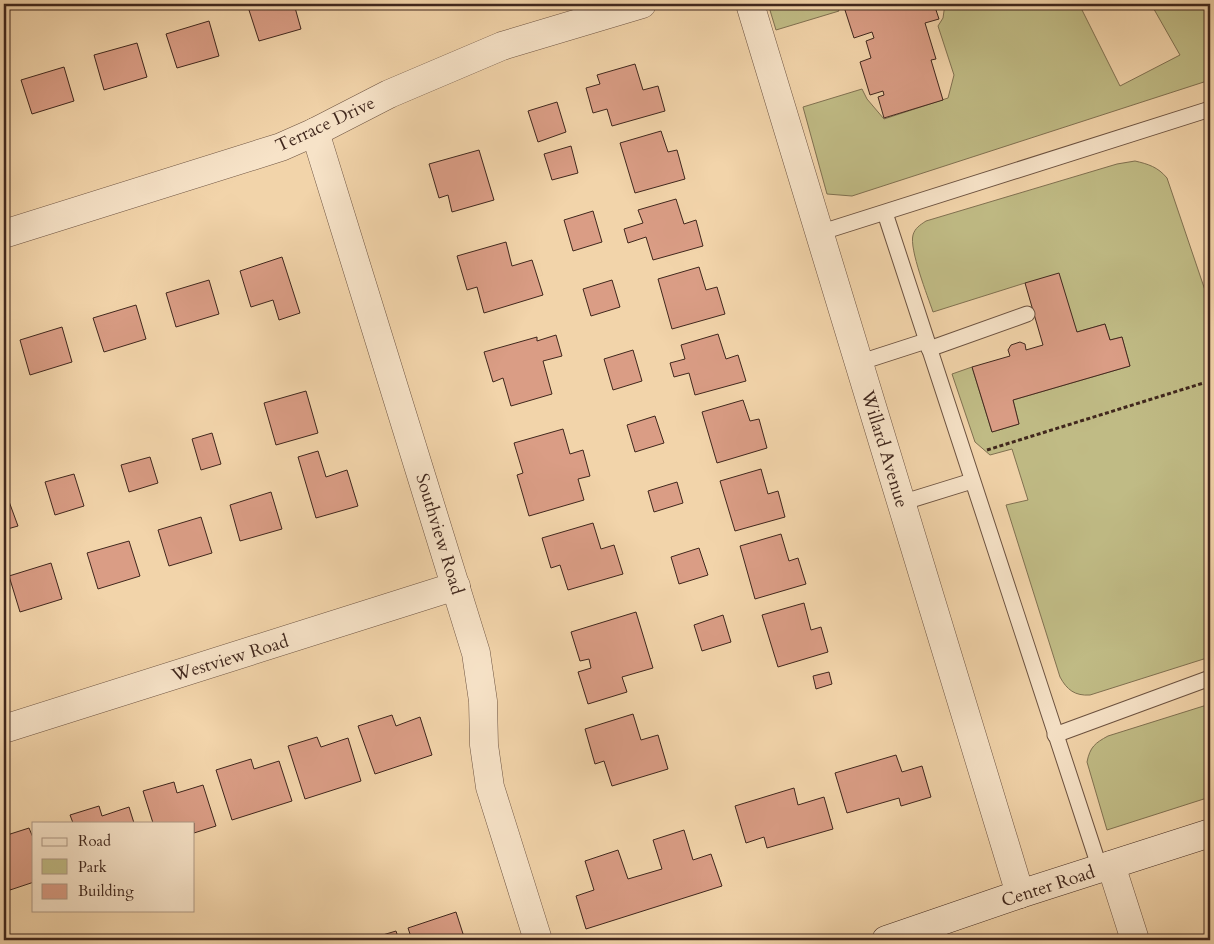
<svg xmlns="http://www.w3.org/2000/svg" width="1214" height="944" font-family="Cardo,serif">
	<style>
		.green { fill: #c0bb85; stroke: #807151 }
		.building { fill: #da9d85; stroke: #40271d }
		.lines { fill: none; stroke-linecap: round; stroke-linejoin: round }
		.lane-casing { stroke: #6c5240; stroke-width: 17 }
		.street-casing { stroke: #6c5240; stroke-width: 29 }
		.secondary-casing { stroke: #40271d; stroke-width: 29 }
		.path { stroke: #40271d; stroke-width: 3; stroke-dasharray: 4 2.5; stroke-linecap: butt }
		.lane { stroke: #f7e3c8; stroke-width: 15 }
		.street { stroke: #f7e3c8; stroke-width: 28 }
		.secondary { stroke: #f7e3c8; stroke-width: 28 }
		.labels { text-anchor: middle; stroke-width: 4.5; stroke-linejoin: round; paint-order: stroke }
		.street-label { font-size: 18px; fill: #40271d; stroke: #f7e3c8 }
	</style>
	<rect width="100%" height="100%" fill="#f2d4aa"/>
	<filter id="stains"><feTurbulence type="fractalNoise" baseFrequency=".004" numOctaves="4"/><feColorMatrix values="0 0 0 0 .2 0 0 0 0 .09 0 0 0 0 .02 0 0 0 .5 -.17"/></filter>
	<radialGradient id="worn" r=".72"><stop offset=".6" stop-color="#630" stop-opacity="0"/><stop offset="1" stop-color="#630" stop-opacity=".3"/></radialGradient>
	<g class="green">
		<polygon points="770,4 837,4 839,11 776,30 769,7"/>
		<polygon points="945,4 1079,4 1120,86 1180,55 1151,4 1210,4 1210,80 852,196 827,194 803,107 862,89 867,99 884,119 948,98 954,75 938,26 943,18"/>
		<path d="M1135,161C1148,164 1158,167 1167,178L1210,305V657L1090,695C1075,696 1067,690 1060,677L1006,505L1028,500L1012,449L990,455L975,442L952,374L972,367L992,432L1019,424L1013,400L1130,366L1122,337L1110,340L1105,324L1077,332L1025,283L933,312C928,297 909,249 913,235C915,228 920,225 926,221L1117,164Z"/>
		<path d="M1210,704V797L1107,830L1087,762C1090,747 1095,743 1108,736Z"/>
	</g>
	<g class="building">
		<polygon points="259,4 294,4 301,29 259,41 248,7"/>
		<polygon points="335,4 351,4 336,8"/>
		<polygon points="854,4 934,4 939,19 925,23 936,59 931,60 943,100 884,118 878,97 884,95 883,91 870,95 860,62 871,58 866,41 874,38 872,32 854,38 844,7"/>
		<polygon points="209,21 219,56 177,68 166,34"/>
		<polygon points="137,43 147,77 104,90 94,55"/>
		<polygon points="635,64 643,90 658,86 665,111 612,126 607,109 593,113 586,88 600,84 597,75"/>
		<polygon points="64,67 74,101 32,114 21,80"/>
		<polygon points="557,102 566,132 538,142 528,111"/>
		<polygon points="661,131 668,152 677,150 685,179 635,193 620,143"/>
		<polygon points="571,146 578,173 552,180 544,154"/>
		<polygon points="479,150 494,200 452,212 448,195 439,198 429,164"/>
		<polygon points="676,199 684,224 696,220 703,246 653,260 646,237 628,243 624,229 643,223 638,210"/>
		<polygon points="593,211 602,242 573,251 564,220"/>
		<polygon points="506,242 512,266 532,260 543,295 484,313 477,287 467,290 457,256"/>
		<polygon points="282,257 300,313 279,320 273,300 251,307 240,271"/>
		<polygon points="699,267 706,290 717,287 725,314 672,329 658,279"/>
		<polygon points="1059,273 1077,332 1105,324 1110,340 1122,337 1130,366 1013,400 1019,424 992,432 972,367 1010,356 1008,350 1011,345 1020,342 1025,344 1026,350 1043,345 1025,283"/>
		<polygon points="209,280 219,314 176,327 166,293"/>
		<polygon points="612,280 620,307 591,316 583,289"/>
		<polygon points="136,305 146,339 104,352 93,318"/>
		<polygon points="62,327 72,362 30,375 20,340"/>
		<polygon points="718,334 726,359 738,355 746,381 695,395 689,373 674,377 670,363 685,359 681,345"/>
		<polygon points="556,335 562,356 543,361 552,394 511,406 503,378 493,382 484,352 537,337 537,341"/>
		<polygon points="633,350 642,381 613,390 604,359"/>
		<polygon points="306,391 318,433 276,445 264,403"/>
		<polygon points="743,400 750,421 759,419 767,448 717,463 702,412"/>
		<polygon points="655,416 664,443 635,452 627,425"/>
		<polygon points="563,429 570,454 583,450 590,476 578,479 584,500 529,516 517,475 523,473 514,443"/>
		<polygon points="212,433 221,464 201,470 192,439"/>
		<polygon points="318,451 326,477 347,470 358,506 316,518 298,457"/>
		<polygon points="150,457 158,483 129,492 121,465"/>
		<polygon points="761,469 768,494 778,491 785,517 735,531 720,481"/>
		<polygon points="74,474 84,506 55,515 45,482"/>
		<polygon points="677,482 683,503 654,512 648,491"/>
		<polygon points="271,492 282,529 240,541 230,505"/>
		<polygon points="7,496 18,526 4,530 4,497"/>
		<polygon points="201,517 212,553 169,566 158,530"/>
		<polygon points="593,523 601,549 614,545 623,574 568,590 560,565 551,568 542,538"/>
		<polygon points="781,534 789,561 798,558 806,584 755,599 740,546"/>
		<polygon points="129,541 140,576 98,589 87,553"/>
		<polygon points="699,548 708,575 679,584 671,557"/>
		<polygon points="51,563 62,599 20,612 9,576"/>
		<polygon points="804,603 811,630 821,627 828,652 778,667 762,615"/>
		<polygon points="636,612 653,668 622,677 627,692 588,704 578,672 591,668 589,659 580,661 571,632"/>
		<polygon points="723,615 731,642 702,651 694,625"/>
		<polygon points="829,672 832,684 816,689 813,676"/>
		<polygon points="633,714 641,740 658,735 668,769 612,786 604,761 595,764 585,729"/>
		<polygon points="392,715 396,726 420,717 432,755 375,774 358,726"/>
		<polygon points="317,737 321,747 348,738 361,781 305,799 288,746"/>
		<polygon points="896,755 902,772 922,766 931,797 901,806 899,798 847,813 835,773"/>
		<polygon points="251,759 254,769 279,761 292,801 232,820 216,770"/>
		<polygon points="174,782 177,793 203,785 216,826 194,833 194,823 153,823 143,791"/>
		<polygon points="794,788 798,805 824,797 833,829 767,848 764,837 746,843 735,806"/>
		<polygon points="99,806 102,816 129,807 134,823 73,823 70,815"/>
		<polygon points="29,828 34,840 34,882 10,890 4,869 4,836"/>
		<polygon points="684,830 693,860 711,854 722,886 586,929 576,896 594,890 585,861 618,850 628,879 662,869 653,840"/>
		<polygon points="456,912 465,940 412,940 408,928"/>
		<polygon points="396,931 399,940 366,940"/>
	</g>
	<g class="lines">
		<g class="lane-casing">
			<g id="lane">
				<polyline points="885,213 1100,869"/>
				<polyline points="819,233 1210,109"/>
				<polyline points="929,349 1027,314"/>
				<polyline points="858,363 926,341"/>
				<polyline points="901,503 972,481"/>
				<polyline points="1055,735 1210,678"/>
			</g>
		</g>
		<g class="street-casing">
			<g id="street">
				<polyline points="750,4 1020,894"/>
				<polyline points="315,132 476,653 483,701 484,745 490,787 538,940"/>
				<polyline points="4,234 281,147 315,132 389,94 502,46 642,4"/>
				<polyline points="4,729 456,586"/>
				<polyline points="1111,865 1135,940"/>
			</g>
		</g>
		<g class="secondary-casing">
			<polyline id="secondary" points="886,940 1020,894 1210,833"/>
		</g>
		<polyline class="path" points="987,450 1210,381"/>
		<use href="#lane" class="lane"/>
		<use href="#street" class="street"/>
		<use href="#secondary" class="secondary"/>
	</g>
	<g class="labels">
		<g class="street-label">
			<text transform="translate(325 124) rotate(-25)" y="6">Terrace Drive</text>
			<text transform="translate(885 449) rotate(73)" y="6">Willard Avenue</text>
			<text transform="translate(440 534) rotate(73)" y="6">Southview Road</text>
			<text transform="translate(230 658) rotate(-17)" y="6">Westview Road</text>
			<text transform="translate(1048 886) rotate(-18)" y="6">Center Road</text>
		</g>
	</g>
	<rect width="1214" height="944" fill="none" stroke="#f2d4aa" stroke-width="20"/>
	<rect x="5" y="5" width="1204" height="934" fill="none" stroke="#40271d" stroke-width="2.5"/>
	<rect x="10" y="10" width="1194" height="924" fill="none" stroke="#40271d"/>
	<rect x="32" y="822" width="162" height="90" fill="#f7e3c8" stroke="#ae9884"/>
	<rect x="42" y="838" width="25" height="8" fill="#f7e3c8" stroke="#ae9884"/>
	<text x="78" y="846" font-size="15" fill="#40271d">Road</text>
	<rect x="42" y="859" width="25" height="15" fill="#c0bb85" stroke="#ae9884"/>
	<text x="78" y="872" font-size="15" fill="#40271d">Park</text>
	<rect x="42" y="884" width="25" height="15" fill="#da9d85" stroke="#ae9884"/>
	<text x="78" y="896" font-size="15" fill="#40271d">Building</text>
	<rect width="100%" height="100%" filter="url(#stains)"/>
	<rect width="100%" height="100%" fill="url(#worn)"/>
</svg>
